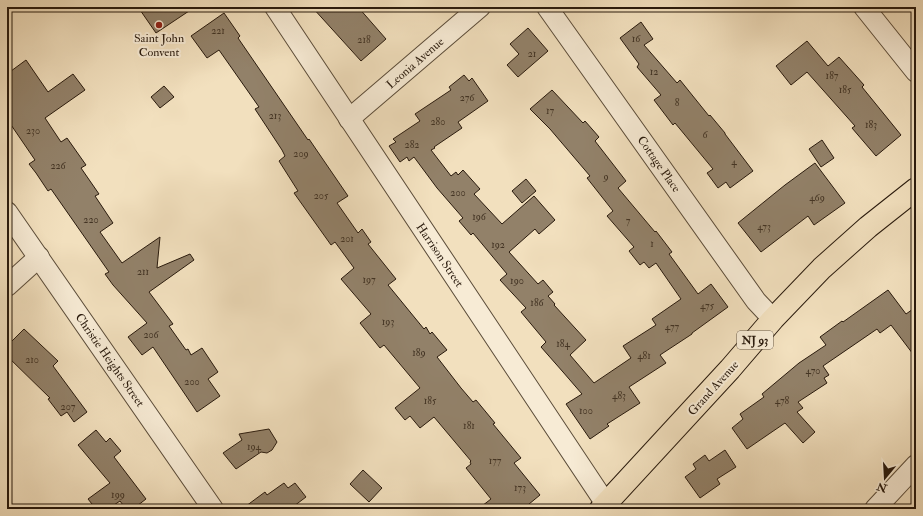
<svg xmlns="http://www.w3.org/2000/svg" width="923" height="516" font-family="'IM FELL Double Pica',serif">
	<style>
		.building { fill: #928169; stroke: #291a0d }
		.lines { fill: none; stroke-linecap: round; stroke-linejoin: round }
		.minor-casing { stroke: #5b4c39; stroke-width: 22 }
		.major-casing { stroke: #291a0d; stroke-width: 24 }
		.minor { stroke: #f7ebd5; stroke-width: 20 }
		.major { stroke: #f2e0be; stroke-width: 22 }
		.poi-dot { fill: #8f2418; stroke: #f7ebd5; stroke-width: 1.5 }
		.labels { text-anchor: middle; stroke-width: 4; stroke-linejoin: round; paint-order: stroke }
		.number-label { font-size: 10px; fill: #433424 }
		.shield { fill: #f7ebd5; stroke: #675949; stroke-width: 1 }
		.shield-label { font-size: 11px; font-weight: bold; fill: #291a0d }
		.poi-label { font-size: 12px; fill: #291a0d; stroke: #f7ebd5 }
		.street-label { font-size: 12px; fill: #291a0d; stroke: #f7ebd5 }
	</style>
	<rect width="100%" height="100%" fill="#f2e0be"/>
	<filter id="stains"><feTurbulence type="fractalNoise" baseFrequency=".005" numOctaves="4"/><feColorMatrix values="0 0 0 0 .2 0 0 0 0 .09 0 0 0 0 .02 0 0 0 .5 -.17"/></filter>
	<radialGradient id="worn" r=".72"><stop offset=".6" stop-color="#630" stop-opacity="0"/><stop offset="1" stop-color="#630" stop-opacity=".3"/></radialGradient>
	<g class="building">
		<polygon points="138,7 195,7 156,33"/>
		<polygon points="312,7 358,7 386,39 361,61"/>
		<polygon points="224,13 240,36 238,38 308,140 309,139 348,196 337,203 358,233 362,229 371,242 368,244 396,279 388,285 424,329 426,327 430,334 432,332 447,350 437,357 461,388 473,402 476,400 495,423 493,424 521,458 514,463 540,495 523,509 478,509 491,499 466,468 471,464 470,462 471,461 434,417 420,428 410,416 405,420 395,408 420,388 384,345 380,348 360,323 371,314 341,279 354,268 335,242 331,245 294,193 298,191 279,161 285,156 282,150 255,109 259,107 219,50 207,58 191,36"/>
		<polygon points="641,22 653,39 644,45 677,83 680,80 709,116 710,115 725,133 725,134 753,171 730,188 726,182 718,188 707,173 713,169 675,123 673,125 654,100 661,95 637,67 639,64 620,38"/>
		<polygon points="528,28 548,51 518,77 507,65 519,54 510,44"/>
		<polygon points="807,41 828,66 839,57 864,85 862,87 901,135 876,156 852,128 855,126 807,72 791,85 776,66"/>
		<polygon points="26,60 48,92 73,74 85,90 45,118 61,142 67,138 86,165 81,168 99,194 95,196 113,223 100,232 122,263 160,237 157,268 190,254 194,260 149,292 173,324 169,326 186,350 188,349 191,355 202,348 218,372 208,379 220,396 197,412 153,347 142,355 128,337 147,323 113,285 105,274 109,272 51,189 48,191 36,173 29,164 35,160 7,119 7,74"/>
		<polygon points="464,75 469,81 472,78 488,101 458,122 462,128 434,147 435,148 431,150 451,176 456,172 458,175 463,170 480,189 474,194 502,224 534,196 555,220 539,234 535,229 509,252 538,284 543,280 553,292 548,296 555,304 554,305 586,340 570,355 594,383 631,358 623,346 656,325 652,319 681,299 656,263 649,268 644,262 640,265 629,251 634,247 607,216 613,211 587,178 590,176 550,129 530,109 552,90 583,123 585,121 599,137 595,141 626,181 618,188 655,232 656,231 672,252 669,254 698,294 711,284 728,307 692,333 692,334 660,355 666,363 629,387 640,403 607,424 609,426 590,439 566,404 582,394 563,372 541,347 546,342 521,312 526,308 500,280 507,274 473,233 471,235 459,221 463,218 437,188 414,157 409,161 407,157 400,162 389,146 396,142 393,139 420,121 415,114 451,90 449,87"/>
		<polygon points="164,86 174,97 160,108 151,97"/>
		<polygon points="822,140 834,158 821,167 809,149"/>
		<polygon points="815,163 845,203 814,225 808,216 761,252 738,223 785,185"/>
		<polygon points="526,179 536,191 522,203 512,191"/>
		<polygon points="888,290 906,314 916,307 916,358 891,325 880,333 877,329 823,366 829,375 824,378 827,383 798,402 803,408 797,412 815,432 803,443 785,423 747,449 732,428 743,419 740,414 764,397 762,394 799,363 826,345 820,337 842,321 843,322"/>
		<polygon points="24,329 58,361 53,366 87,412 74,422 67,412 61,416 48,399 50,398 7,356 7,346"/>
		<polygon points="269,429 277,442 272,450 267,453 261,452 236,469 223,453 242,440 239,434"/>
		<polygon points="96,430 106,442 110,438 121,451 114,457 146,499 133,509 126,509 120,501 108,509 96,509 88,499 110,483 78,445"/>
		<polygon points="725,450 736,467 717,479 720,484 700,498 685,477 696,469 693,464 705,455 709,461"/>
		<polygon points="363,470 382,488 369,502 350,484"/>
		<polygon points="284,483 288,488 295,483 306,497 290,509 242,509 265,492 267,495"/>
	</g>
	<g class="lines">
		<g class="minor-casing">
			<g id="minor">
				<polyline points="275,7 606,504"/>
				<polyline points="547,7 756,301 773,319"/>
				<polyline points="864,7 916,72"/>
				<polyline points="349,119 480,7"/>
				<polyline points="7,212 213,509"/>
				<polyline points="7,286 39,257"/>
				<polyline points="875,509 916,465"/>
			</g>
		</g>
		<g class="major-casing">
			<polyline id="major" points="601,509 730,369 773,319 822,268 868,227 916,189"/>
		</g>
		<use href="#minor" class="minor"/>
		<use href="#major" class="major"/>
	</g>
	<circle class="poi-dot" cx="159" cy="25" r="4"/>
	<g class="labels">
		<g class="number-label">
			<text x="218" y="34">221</text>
			<text x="636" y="42">16</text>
			<text x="364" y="43">218</text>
			<text x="532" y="57">21</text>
			<text x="654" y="75">12</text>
			<text x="832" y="79">187</text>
			<text x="845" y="93">185</text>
			<text x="467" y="101">276</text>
			<text x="677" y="106">8</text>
			<text x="550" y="114">17</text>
			<text x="275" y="119">213</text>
			<text x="438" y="125">280</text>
			<text x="871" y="128">183</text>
			<text x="33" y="134">230</text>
			<text x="705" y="138">6</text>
			<text x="412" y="148">282</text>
			<text x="301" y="157">209</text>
			<text x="734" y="165">4</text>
			<text x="58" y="169">226</text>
			<text x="606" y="180">9</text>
			<text x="458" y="196">200</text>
			<text x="321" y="199">205</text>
			<text x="817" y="201">469</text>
			<text x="479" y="220">196</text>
			<text x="91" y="223">220</text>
			<text x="628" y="224">7</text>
			<text x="764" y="230">473</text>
			<text x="347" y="242">201</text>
			<text x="652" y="247">1</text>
			<text x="498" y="248">192</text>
			<text x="143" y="275">211</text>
			<text x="369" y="283">197</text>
			<text x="517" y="284">190</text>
			<text x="537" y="306">186</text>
			<text x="707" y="309">475</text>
			<text x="388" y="325">193</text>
			<text x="672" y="330">477</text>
			<text x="151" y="338">206</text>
			<text x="563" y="347">184</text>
			<text x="419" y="356">189</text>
			<text x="644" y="359">481</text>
			<text x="32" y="363">210</text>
			<text x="813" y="374">470</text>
			<text x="192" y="385">200</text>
			<text x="619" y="399">483</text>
			<text x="430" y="404">185</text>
			<text x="782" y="404">478</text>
			<text x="68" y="410">207</text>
			<text x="586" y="414">100</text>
			<text x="469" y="429">181</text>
			<text x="254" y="450">194</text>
			<text x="495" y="464">177</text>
			<text x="520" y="491">173</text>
			<text x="118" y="498">199</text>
		</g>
		<rect class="shield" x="737" y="331" width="36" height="18" rx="3"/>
		<g class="shield-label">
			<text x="755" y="344">NJ 93</text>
		</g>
		<g class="poi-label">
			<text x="159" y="42">Saint John<tspan x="159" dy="14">Convent</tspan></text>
		</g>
		<g class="street-label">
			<text transform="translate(415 63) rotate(-41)" y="4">Leonia Avenue</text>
			<text transform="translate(659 164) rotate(55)" y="4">Cottage Place</text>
			<text transform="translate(440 255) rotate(56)" y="4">Harrison Street</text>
			<text transform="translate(110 360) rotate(55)" y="4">Christie Heights Street</text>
			<text transform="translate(713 388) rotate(-48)" y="4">Grand Avenue</text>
		</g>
	</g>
	<rect width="923" height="516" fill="none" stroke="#f2e0be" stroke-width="24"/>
	<rect x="8" y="8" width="907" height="500" fill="none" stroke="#291a0d" stroke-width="2"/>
	<rect x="12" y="12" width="899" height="492" fill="none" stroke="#291a0d"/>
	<g transform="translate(885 478) rotate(198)" stroke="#f7ebd5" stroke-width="3" paint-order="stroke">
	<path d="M0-3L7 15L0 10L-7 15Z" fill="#291a0d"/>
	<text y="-6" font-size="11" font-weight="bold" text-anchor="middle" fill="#291a0d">N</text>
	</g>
	<rect width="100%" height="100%" filter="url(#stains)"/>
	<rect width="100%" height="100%" fill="url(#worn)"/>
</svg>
